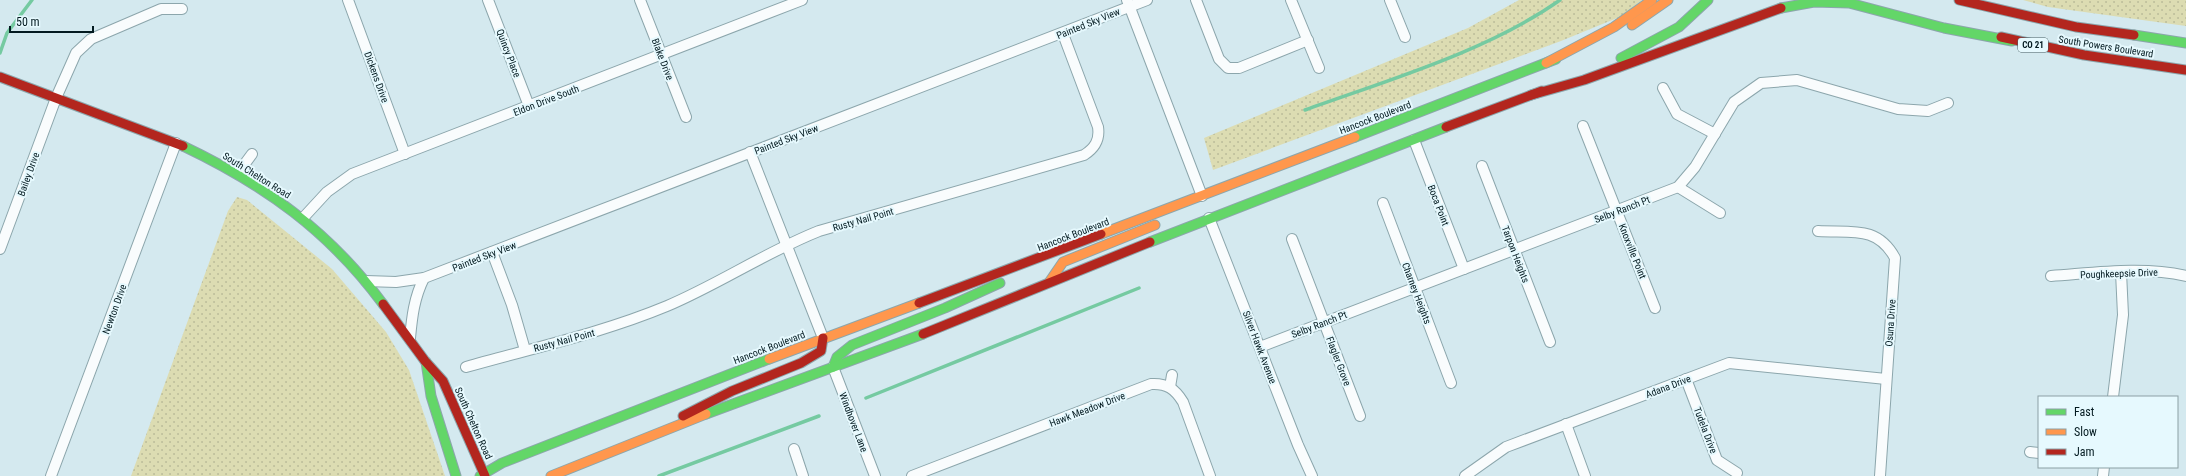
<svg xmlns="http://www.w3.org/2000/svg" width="2186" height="476" font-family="'Roboto Condensed',sans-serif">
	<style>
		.grass { fill: url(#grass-dots) }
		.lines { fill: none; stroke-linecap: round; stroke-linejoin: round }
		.stream { stroke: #75caa1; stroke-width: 3.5 }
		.street-casing { stroke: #8ca6ac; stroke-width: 12 }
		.fast-casing { stroke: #8ca6ac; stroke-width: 11 }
		.slow-casing { stroke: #8ca6ac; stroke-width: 11 }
		.jam-casing { stroke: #8ca6ac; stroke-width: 11 }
		.street { stroke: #f9fcfd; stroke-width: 10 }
		.fast { stroke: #63d668; stroke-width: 9 }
		.slow { stroke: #ff974d; stroke-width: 9 }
		.jam { stroke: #b3261e; stroke-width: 9 }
		.labels { text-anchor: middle; stroke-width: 4; stroke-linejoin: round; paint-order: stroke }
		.shield { fill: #e6f9fe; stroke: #475d63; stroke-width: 1 }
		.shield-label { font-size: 9px; font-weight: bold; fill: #031a20 }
		.street-label { font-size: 10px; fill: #031a20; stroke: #e6f9fe }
	</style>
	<defs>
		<pattern id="grass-dots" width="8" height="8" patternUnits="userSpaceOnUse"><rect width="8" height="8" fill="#dcdcb2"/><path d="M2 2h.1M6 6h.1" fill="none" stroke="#bbbc99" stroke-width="1.8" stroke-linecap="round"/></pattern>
	</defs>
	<rect width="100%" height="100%" fill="#d4e9ef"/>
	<g class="grass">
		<polygon points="1519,0 1642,0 1622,16 1561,41 1213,170 1204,138 1468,28"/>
		<polygon points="2023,0 2186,0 2186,26 2048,7"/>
		<polygon points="237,197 247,200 332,269 386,332 409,370 445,476 131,476 228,211"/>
	</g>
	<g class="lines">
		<g class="stream">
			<polyline points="0,53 7,33 32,0"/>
			<path d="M1305,110C1388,80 1488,51 1560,0"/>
			<polyline points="866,398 1139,288"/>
			<polyline points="659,476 819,416"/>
		</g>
		<g class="street-casing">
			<g id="street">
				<polyline points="348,0 405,154"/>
				<polyline points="488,0 529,106"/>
				<polyline points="640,0 686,117"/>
				<polyline points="1127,0 1202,196"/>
				<polyline points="1196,0 1219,59 1228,68 1239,68 1308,40"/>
				<polyline points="1291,0 1319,68"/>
				<polyline points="1390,0 1405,37"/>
				<polyline points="1663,88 1677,114 1715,134"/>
				<polyline points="1583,126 1655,308"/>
				<polyline points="1414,140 1464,269"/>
				<polyline points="750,152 823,338"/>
				<polyline points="1482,166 1550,342"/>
				<polyline points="238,173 252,154"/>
				<polyline points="1678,187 1720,213"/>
				<polyline points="1383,203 1451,383"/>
				<polyline points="303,218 327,192 352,174 802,0"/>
				<polyline points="1209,218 1298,445 1312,476"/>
				<path d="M1818,231C1851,233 1877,225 1895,258L1880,476"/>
				<polyline points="1292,239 1360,416"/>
				<polyline points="0,249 56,98 76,53 91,39 161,9 182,9"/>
				<polyline points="492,252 512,305 525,350"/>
				<path d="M2051,276C2095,273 2143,266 2186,276"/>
				<polyline points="366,281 396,282 424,278 1147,0"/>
				<path d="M410,338C412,317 414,298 424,278"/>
				<polyline points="1260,347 1678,187 1695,167 1734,102 1761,83 1797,80 1898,109 1928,111 1948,103"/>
				<path d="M466,367C533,348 602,333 667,306C719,284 766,252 819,231L1084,155C1095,148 1100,140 1098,127L1063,34"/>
				<polyline points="833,367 875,476"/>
				<polyline points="1686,379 1717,460 1737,473"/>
				<polyline points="1170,387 1172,375"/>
				<polyline points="2113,397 2123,315 2121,272"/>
				<polyline points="1566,424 1585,476"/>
				<polyline points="794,449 803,476"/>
				<polyline points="2030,452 2039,453"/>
				<polyline points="51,476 176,143"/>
				<path d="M912,476L1151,384C1167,383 1175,389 1183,402L1210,476"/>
				<polyline points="1465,476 1506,447 1729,363 1886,379"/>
				<polyline points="2103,476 2104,467"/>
			</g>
		</g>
		<g class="fast-casing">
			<g id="fast">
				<polyline points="1781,8 1814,2 1849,3 1944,28 2012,41"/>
				<polyline points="2134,35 2186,43"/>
				<polyline points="1621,58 1679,27 1708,0"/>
				<polyline points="1355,137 1556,59"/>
				<path d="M183,146C265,185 329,231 383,304"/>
				<polyline points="1150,242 1446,127"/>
				<polyline points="426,362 431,396 456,476"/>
				<polyline points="833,367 837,357 852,345 945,308 1000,283"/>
				<polyline points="706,414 923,334"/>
				<polyline points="480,476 502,463 769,359"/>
			</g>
		</g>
		<g class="slow-casing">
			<g id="slow">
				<polyline points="1632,25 1668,0"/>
				<polyline points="1546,63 1614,27 1652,0"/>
				<polyline points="1101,234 1355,137"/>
				<polyline points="1050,281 1063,262 1155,225"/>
				<polyline points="769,359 919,303"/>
				<polyline points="551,476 706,414"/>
			</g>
		</g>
		<g class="jam-casing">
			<g id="jam">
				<polyline points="1959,0 2076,27 2134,35"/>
				<polyline points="2001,37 2084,55 2186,70"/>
				<polyline points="0,77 183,146"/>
				<polyline points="1531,95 1584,80 1781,8"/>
				<polyline points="1446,127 1542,91"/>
				<polyline points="919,303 1101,234"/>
				<polyline points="383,304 425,361 443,381 485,476"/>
				<polyline points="923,334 1150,242"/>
				<polyline points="683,416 732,391 801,363 821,351 823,338"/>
			</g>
		</g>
		<use href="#street" class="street"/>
		<use href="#fast" class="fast"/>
		<use href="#slow" class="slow"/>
		<use href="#jam" class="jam"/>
	</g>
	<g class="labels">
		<rect class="shield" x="2018" y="38" width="30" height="14" rx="3"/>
		<g class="shield-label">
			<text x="2033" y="48">CO 21</text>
		</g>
		<g class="street-label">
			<text transform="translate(1088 23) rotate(-22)" y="4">Painted Sky View</text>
			<text transform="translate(2106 46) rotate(9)" y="4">South Powers Boulevard</text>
			<text transform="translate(509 53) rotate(69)" y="4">Quincy Place</text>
			<text transform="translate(663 59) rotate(69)" y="4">Blake Drive</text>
			<text transform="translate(377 77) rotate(70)" y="4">Dickens Drive</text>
			<text transform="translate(546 100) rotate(-21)" y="4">Eldon Drive South</text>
			<text transform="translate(1375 117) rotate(-21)" y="4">Hancock Boulevard</text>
			<text transform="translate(786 139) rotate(-21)" y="4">Painted Sky View</text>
			<text transform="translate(28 174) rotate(-70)" y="4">Bailey Drive</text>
			<text transform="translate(257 175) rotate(32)" y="4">South Chelton Road</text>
			<text transform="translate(1439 205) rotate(69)" y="4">Boca Point</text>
			<text transform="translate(1622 209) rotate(-21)" y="4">Selby Ranch Pt</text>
			<text transform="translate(863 219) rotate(-16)" y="4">Rusty Nail Point</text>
			<text transform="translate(1073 234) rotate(-21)" y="4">Hancock Boulevard</text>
			<text transform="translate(1633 251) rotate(68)" y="4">Knoxville Point</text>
			<text transform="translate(1516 254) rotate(69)" y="4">Tarpon Heights</text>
			<text transform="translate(484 256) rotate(-21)" y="4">Painted Sky View</text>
			<text transform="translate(2119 273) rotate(-2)" y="4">Poughkeepsie Drive</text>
			<text transform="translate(1417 293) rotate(69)" y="4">Charney Heights</text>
			<text transform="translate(114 309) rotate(-70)" y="4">Newton Drive</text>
			<text transform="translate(1890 323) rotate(-86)" y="4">Osuna Drive</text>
			<text transform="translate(1319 324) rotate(-21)" y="4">Selby Ranch Pt</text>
			<text transform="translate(564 340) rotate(-15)" y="4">Rusty Nail Point</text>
			<text transform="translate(769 347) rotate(-21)" y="4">Hancock Boulevard</text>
			<text transform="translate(1260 347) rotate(69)" y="4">Silver Hawk Avenue</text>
			<text transform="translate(1339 361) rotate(69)" y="4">Flagler Grove</text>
			<text transform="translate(1668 386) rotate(-21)" y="4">Adana Drive</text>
			<text transform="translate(1087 409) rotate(-21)" y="4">Hawk Meadow Drive</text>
			<text transform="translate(854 422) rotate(69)" y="4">Windhover Lane</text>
			<text transform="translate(474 423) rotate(66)" y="4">South Chelton Road</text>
			<text transform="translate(1706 430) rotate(69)" y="4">Tudela Drive</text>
		</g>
	</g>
	<rect x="2038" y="396" width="140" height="72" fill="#e6f9fe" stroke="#8ba0a5"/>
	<rect x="2046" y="409" width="20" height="6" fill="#63d668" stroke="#8ba0a5"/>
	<text x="2074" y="416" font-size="12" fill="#031a20">Fast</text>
	<rect x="2046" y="429" width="20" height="6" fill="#ff974d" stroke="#8ba0a5"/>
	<text x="2074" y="436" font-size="12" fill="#031a20">Slow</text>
	<rect x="2046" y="449" width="20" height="6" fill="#b3261e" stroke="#8ba0a5"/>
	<text x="2074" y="456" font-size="12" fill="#031a20">Jam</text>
	<path d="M10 26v6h83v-6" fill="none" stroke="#031a20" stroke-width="2"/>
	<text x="16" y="26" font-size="12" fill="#031a20" stroke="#e6f9fe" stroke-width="3" paint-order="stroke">50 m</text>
</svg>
